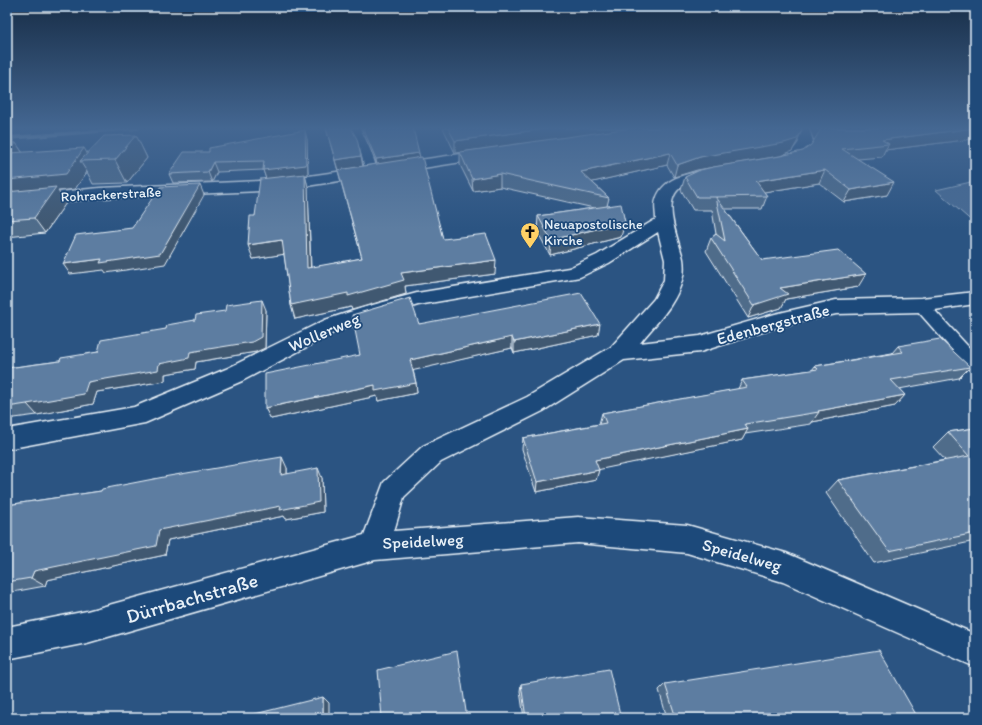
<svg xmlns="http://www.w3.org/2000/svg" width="982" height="725" font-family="Itim,sans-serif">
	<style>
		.green { fill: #476b93; stroke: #98aec6 }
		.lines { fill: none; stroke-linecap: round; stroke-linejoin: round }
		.stream { fill: #a0b6cb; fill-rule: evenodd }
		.lane-casing { stroke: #e8f1f8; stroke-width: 3 }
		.street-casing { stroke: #e8f1f8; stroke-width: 3 }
		.secondary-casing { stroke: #e8f1f8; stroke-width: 3 }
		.lane { fill: #1f4a7a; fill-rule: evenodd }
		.street { fill: #1f4a7a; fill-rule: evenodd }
		.secondary { fill: #1f4a7a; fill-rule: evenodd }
		.wall { fill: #506c8a; stroke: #e8f1f8 }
		.shaded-wall { fill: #415871; stroke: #e8f1f8 }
		.building { fill: #5d7da1; stroke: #e8f1f8 }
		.labels { text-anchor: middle; stroke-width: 3.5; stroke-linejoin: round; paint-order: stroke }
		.far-street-label { font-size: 14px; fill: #e8f1f8; stroke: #1f4a7a }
		.far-poi-label { font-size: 14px; fill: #e8f1f8; stroke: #1f4a7a; text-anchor: start }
		.street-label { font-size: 17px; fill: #e8f1f8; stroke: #1f4a7a }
		.near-street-label { font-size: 20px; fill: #e8f1f8; stroke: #1f4a7a }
	</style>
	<rect width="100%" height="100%" fill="#2b5482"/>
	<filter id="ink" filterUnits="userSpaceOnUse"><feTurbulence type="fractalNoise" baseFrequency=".025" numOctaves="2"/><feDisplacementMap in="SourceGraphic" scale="8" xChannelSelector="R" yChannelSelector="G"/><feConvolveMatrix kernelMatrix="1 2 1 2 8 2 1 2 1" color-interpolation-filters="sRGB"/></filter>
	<g filter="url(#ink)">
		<polygon class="green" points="975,181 975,224 936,190"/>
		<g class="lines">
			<polygon class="stream" points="120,128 141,128 138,130 7,140 7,136"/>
			<g class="lane-casing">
				<g id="lane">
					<polygon points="350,128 360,128 370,149 378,172 376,174 368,174 366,172 360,149"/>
					<polygon points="921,300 926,301 975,354 975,371 969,369 916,309 913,305 916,301"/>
				</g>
			</g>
			<g class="street-casing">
				<g id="street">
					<path d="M795,128H809L813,142C803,158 788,171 768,166L766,163L768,160C782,156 791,155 799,142Z"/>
					<path d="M714,169L719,170L721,173L719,176C709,179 697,180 687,184C657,195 679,239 683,259C684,265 684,275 682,280C676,305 655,324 640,343L700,336L775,314L836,300L921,298L975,292V304L921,312L836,314L778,327L700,352L624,360L543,411L441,462L404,497L394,531L578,517L687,525L786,553L975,634V667L783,582L687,553L578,543L375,560L87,643L7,659V627L87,611L364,535L384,482L423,446L527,397L611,347L654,299L664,280L665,260L658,232L609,263L580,277L418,305L339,330L242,381L145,423L7,449V429L134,407L226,369L325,320L365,307L417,293L569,268L597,255L656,219C656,213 654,205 656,200C663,175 693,173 714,169Z"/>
				</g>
			</g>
			<g class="secondary-casing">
				<polygon id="secondary" points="489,150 494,151 496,154 494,157 281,190 100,198 7,207 7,197 100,188 281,180"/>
			</g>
			<use href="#lane" class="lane"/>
			<use href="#street" class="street"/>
			<use href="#secondary" class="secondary"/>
		</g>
		<g class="wall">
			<polygon points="326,128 363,166 377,164 363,132 363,128 420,158 443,239 495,274 405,286 406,294 352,310 351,307 295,319 291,305 284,254 253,259 255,216 266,179 263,170 217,172 212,182 173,183 169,174 209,152 307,139 308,175 305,175 308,187 311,268 362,258"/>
			<polygon points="443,128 802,128 797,142 792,151 780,156 725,165 780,156 803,151 811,145 814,141 809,128 975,128 975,141 972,139 885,150 882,157 858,159 887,195 844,202 819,183 764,192 767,196 762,209 725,209 762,260 858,287 786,299 781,308 748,318 706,251 711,238 716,234 712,210 693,210 681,190 685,177 712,167 697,170 674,177 667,165 592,182 609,198 607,206 621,237 550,255 537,231 538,216 594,208 500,187 473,191 460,165 460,153 455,153"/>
			<polygon points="136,135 147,158 127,183 93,184 87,172 75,189 58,191 66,203 45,233 7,237 7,137 15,143 16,143 23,153 87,153"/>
			<polygon points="266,310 265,348 256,352 196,362 195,369 165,374 165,381 97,392 93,404 37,415 7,419 7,368 60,361 98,352 166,329 195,320"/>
			<polygon points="419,324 598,335 514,353 512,348 413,370 416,383 417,393 378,401 377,396 271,419 265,408 360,355"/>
			<polygon points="898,346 970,367 959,378 899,389 905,395 895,406 812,422 811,424 745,434 742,440 599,469 596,480 536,492 522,449 523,438 599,424 602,413 738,389 742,380 812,370 815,366 892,353"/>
			<polygon points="975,428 975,541 874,563 826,493 838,480 945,460 933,447 948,432"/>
			<polygon points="287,468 287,474 322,478 323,512 286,519 284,516 168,540 165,555 47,580 45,586 7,593 7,505 101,491"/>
			<polygon points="521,684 621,718 524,718 520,691"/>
			<polygon points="665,684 918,718 667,718 659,690"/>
		</g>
		<g class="shaded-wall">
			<polygon points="552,128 644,128 614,131 455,153 455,141"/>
			<polygon points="975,128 975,134 972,139 885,150 889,144 882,140"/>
			<polygon points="305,130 307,139 308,175 305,175 308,187 311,282 266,179 263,170"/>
			<polygon points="802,130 797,142 792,151 780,156 697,170 674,177 677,165 700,157"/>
			<polygon points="136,135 147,158 127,183 115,160"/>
			<polygon points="10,136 16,144 16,143 26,158 20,168 7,147 7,142"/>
			<polygon points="84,148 91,160 80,161 87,172 75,189 58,191 66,203 45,233 34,218 7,196 7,180"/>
			<polygon points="419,153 420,158 377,165 376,159"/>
			<polygon points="670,153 667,165 580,185 581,172"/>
			<polygon points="361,156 363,167 338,170 335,160"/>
			<polygon points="213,162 217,172 212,182 208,172"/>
			<polygon points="825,170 819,183 752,194 756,181"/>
			<polygon points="500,174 500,187 473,191 472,179"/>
			<polygon points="894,182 887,195 844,202 851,190"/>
			<polygon points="200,185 204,195 165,264 106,273 104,270 70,274 63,264 102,259"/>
			<polygon points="625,222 621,237 550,255 551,240"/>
			<polygon points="282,240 286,254 253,259 248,245"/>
			<polygon points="496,260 495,274 405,286 406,294 352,310 351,307 295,319 291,305 401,273"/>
			<polygon points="866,274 858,287 786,299 781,308 748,318 754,305 780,288"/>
			<polygon points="262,300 266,310 265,348 256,352 196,362 195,369 165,374 165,381 97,392 93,404 37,415 27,404 88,382 159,364 190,352"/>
			<polygon points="600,324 598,335 514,353 514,342"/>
			<polygon points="512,337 512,348 411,371 410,360"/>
			<polygon points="416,383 417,393 378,401 377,396 271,419 265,408 375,385"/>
			<polygon points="905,395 895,406 812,422 819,412 818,411"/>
			<polygon points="748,429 742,440 592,471 595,460"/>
			<polygon points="282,457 287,468 287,485 281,475"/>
			<polygon points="318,468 322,478 323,512 286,519 284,516 168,540 165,555 47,580 45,586 31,578 34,571 159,530"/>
			<polygon points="599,470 596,480 536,492 537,482"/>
			<polygon points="323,697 329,703 329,718 323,718"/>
		</g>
		<g class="building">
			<polygon points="326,128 351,128 357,139 361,156 335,160"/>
			<polygon points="363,128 413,128 419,153 376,159"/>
			<polygon points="448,128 552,128 455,141"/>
			<polygon points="635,128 802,128 802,130 797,139 784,143 700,157 677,165 670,153 581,172 609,198 500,174 472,179 460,152 616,130"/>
			<polygon points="818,128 974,128 882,140 889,144 842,149 894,182 851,190 825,170 756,181 767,196 716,197 762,260 838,250 866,274 780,288 788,294 754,305 711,238 716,234 725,241 716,197 697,197 685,177 700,170 713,167 780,156 803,151 811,145 820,131"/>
			<polygon points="305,130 306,165 263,170 264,161 213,162 208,172 169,174 184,152 209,152 209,148"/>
			<polygon points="136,135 115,160 80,161 104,136"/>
			<polygon points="10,136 7,142 7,137"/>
			<polygon points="16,143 10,153 84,148 66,174 7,180 7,144"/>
			<polygon points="422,157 443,239 486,234 496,260 401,273 404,280 348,296 348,293 291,305 282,240 248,245 250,216 255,216 260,179 305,174 307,268 362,258 338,170"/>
			<polygon points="200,185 160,254 100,263 102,259 63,264 76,235 132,228 160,187"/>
			<polygon points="56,187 34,218 7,220 7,192"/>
			<polygon points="621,204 625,222 551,240 538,216"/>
			<polygon points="581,293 600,324 514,342 512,337 410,360 416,383 375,391 375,385 265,408 265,374 360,355 352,315 410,298 419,324"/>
			<polygon points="262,300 261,337 252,342 190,352 189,358 159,364 158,370 88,382 84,394 27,404 7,407 7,368 60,361 61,358 98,352 101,340 166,329 167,325 195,320 196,315 225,311 226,305"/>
			<polygon points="940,339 970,367 891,380 905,395 818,411 819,412 745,424 748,429 595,460 599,470 537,482 523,438 606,423 602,413 747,387 742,380 818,369 815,366 903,352 898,346"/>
			<polygon points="975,428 975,533 889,551 838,480 969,456 948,432"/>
			<polygon points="282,457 281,475 318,468 319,502 280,510 281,506 159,530 156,546 34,571 31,578 7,582 7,505 101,491 102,489 169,476"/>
			<polygon points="879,650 918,718 676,718 665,684"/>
			<polygon points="457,651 467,718 382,718 378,670"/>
			<polygon points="609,669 621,718 526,718 521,684"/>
			<polygon points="323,697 323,718 247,718 247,716"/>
		</g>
	</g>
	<linearGradient id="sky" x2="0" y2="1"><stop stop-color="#182e48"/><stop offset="0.56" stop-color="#446792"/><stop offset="1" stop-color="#446792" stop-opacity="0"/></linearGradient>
	<rect width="982" height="229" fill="url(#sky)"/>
	<defs>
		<g id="church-pin" transform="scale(1)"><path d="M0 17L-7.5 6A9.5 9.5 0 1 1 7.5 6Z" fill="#ffd166" stroke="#1f4a7a"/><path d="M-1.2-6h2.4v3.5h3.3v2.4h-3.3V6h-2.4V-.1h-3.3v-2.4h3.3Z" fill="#111"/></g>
	</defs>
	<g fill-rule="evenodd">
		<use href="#church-pin" x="530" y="232"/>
	</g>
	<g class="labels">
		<g class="far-street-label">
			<text transform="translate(111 194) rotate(-3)" y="5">Rohrackerstraße</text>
		</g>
		<g class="far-poi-label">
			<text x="544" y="229">Neuapostolische<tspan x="544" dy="16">Kirche</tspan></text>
		</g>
		<g class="street-label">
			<text transform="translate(773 324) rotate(-15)" y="6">Edenbergstraße</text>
			<text transform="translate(324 332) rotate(-23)" y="6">Wollerweg</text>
			<text transform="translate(423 541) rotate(-3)" y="6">Speidelweg</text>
			<text transform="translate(742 555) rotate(16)" y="6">Speidelweg</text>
		</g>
		<g class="near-street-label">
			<text transform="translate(192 598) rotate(-16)" y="7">Dürrbachstraße</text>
		</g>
	</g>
	<rect width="982" height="725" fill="none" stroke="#1f4a7a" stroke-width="24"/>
	<rect x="12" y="12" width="958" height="701" fill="none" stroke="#e8f1f8" stroke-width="1.5" filter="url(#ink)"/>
</svg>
